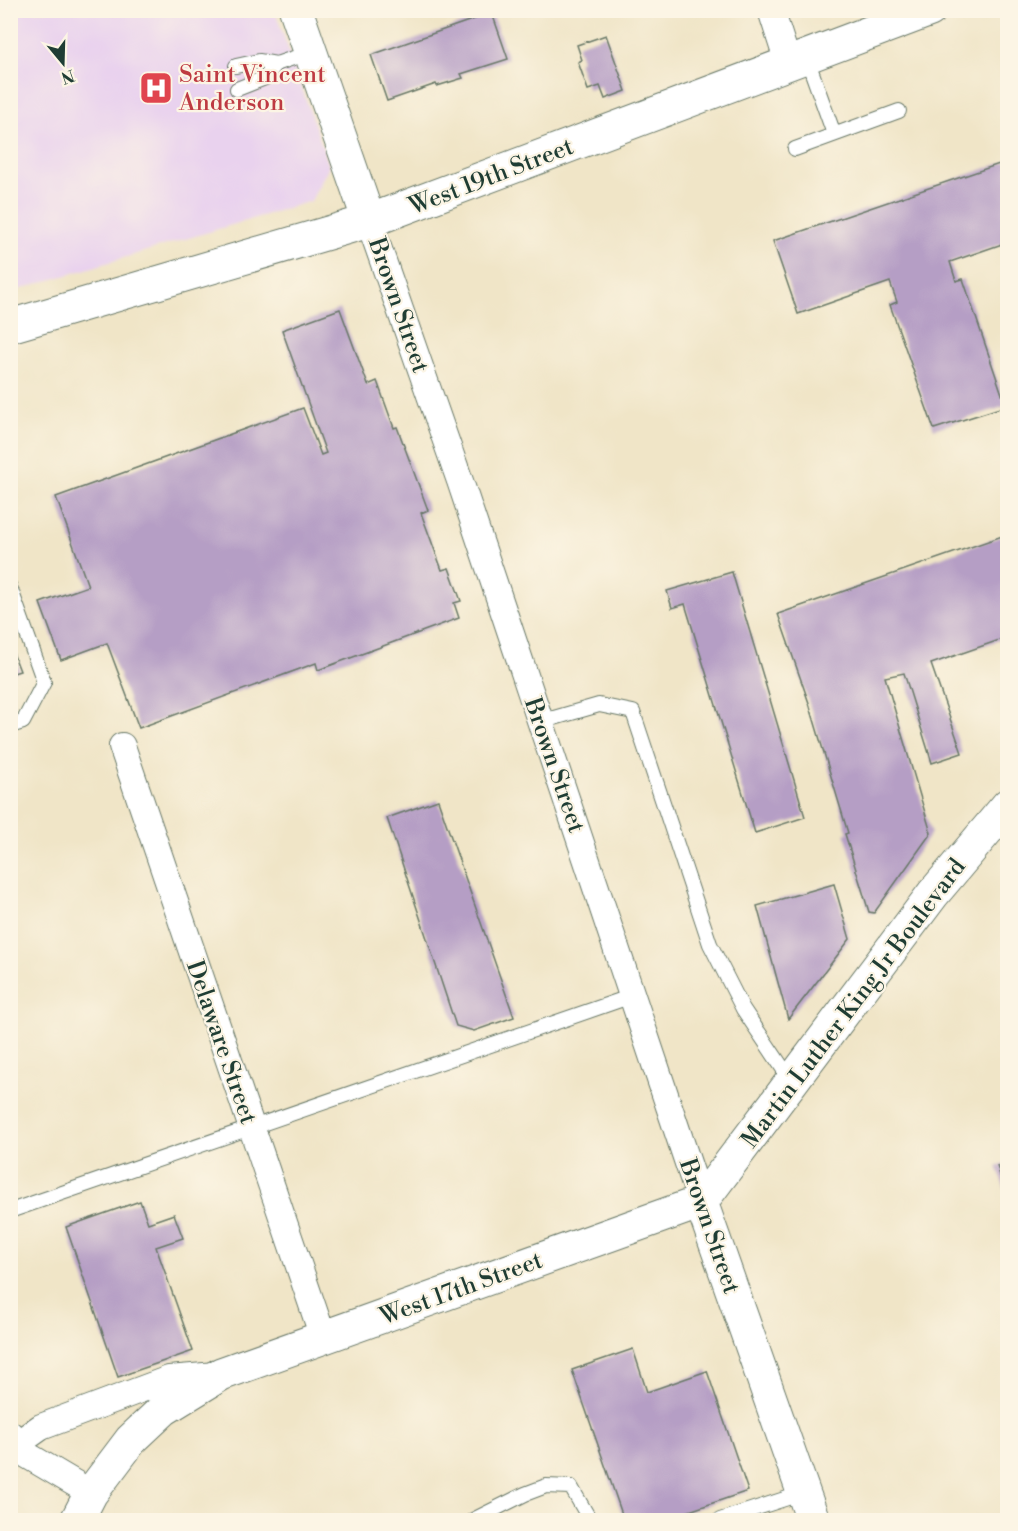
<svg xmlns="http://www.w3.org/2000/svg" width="1018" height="1531" font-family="'Libre Bodoni',serif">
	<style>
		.built { fill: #e9d2ee }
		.building { fill: #b59ec5 }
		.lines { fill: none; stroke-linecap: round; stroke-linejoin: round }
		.lane-casing { stroke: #687867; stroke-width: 16 }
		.street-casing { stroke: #687867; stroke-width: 28 }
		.secondary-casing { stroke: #687867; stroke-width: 35 }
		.lane { stroke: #fff; stroke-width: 14 }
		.street { stroke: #fff; stroke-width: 26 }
		.secondary { stroke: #fff; stroke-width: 33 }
		.labels { text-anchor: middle; stroke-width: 4.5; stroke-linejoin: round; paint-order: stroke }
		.health-label { font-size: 24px; fill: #be3a42; stroke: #fcf5e5; text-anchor: start }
		.street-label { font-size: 24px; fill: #1f3d34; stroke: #fcf5e5 }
	</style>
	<rect width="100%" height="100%" fill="#fcf5e5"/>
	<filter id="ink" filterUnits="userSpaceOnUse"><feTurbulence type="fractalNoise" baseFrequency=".0167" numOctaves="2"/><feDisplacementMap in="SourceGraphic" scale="12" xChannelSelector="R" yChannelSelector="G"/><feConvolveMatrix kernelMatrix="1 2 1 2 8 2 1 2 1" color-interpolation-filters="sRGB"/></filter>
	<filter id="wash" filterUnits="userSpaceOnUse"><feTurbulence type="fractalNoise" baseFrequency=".008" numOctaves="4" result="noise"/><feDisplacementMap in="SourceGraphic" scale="24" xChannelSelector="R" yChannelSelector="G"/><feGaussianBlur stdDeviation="1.35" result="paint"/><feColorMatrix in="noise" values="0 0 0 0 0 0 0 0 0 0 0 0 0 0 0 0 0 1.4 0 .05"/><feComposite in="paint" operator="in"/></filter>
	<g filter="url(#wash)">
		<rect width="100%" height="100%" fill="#f0e5c7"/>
		<polygon class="built" points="11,11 275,11 329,166 311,201 11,292"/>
		<g id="blocks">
			<g class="building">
				<polygon points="492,13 508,59 461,74 463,78 437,86 436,84 387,101 371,55"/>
				<polygon points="606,35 626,91 605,99 600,86 588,90 578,62 582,60 577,45"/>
				<polygon points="1008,161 1008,242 950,262 956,281 963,279 1006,406 934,429 890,305 897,302 890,282 798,314 773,241"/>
				<polygon points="340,309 368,385 377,381 394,428 397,427 428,510 421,513 442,570 449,568 461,601 454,603 459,618 318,670 316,663 139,728 107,643 61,660 40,603 88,586 56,497 303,408 321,455 326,453 282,330"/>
				<polygon points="1008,534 1008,637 931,664 962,753 932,763 904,673 885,677 931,833 874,913 869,912 845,834 848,833 809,703 778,614"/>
				<polygon points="732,572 805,817 755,833 685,604 672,608 667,591"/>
				<polygon points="10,645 20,671 10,674"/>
				<polygon points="438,800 514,1017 474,1031 456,1026 387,818"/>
				<polygon points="834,884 850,939 788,1019 757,906"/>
				<polygon points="1008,1162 1008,1190 1005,1190 997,1166"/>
				<polygon points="140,1201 148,1223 174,1214 183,1238 156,1247 193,1351 118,1377 66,1227"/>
				<polygon points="633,1349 647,1392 707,1371 748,1491 663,1520 624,1520 572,1370"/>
			</g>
		</g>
	</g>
	<g filter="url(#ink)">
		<use href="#blocks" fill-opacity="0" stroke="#687867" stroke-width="1.5"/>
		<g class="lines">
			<g class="lane-casing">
				<g id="lane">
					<polyline points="806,56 834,134"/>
					<polyline points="236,66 259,61 276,64 311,52"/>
					<polyline points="237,89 265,78 276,64"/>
					<polyline points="795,149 899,111"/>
					<polyline points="10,587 44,682 23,722 10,726"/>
					<polyline points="540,722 599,705 633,712 710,944 743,1009 792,1082"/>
					<polyline points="10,1211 632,996"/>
					<polyline points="473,1520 525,1494 546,1486 571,1487 590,1520"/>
					<polyline points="720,1520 803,1493"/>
				</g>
			</g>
			<g class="street-casing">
				<g id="street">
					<polyline points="771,10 788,63"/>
					<polyline points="369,221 460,481 701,1202"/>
					<polyline points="122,746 323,1337"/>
					<polyline points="10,1434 15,1448 91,1493"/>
					<polyline points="10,1449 41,1427 169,1379 216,1375"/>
				</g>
			</g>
			<g class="secondary-casing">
				<g id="secondary">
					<polyline points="296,10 369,221"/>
					<polyline points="10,326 369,221 930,10"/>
					<polyline points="701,1202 933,894 1008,805"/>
					<polyline points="701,1202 813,1520"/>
					<polyline points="77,1520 91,1493 131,1440 164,1409 221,1374 701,1202"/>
				</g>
			</g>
			<use href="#lane" class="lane"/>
			<use href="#street" class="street"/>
			<use href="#secondary" class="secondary"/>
		</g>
	</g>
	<defs>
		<g id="hospital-square" transform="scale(1.725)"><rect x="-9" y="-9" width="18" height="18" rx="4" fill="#e0444e" stroke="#fcf5e5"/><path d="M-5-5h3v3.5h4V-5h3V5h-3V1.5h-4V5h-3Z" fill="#fff"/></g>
	</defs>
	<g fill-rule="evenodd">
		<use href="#hospital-square" x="156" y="88"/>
	</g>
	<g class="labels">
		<g class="health-label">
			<text x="179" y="82">Saint Vincent<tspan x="179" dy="28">Anderson</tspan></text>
		</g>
		<g class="street-label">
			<text transform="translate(491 176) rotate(-21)" y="8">West 19th Street</text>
			<text transform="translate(399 305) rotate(71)" y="8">Brown Street</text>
			<text transform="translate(555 765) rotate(71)" y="8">Brown Street</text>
			<text transform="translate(853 1003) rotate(-53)" y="8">Martin Luther King Jr Boulevard</text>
			<text transform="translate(222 1042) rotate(71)" y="8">Delaware Street</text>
			<text transform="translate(710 1226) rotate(71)" y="8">Brown Street</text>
			<text transform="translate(461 1288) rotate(-20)" y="8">West 17th Street</text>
		</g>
	</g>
	<rect width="1018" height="1531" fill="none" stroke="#fcf5e5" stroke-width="36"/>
	<g transform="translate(63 63) rotate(161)" stroke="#fcf5e5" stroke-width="4.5" paint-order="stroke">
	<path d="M0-4.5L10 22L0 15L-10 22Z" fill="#1f3d34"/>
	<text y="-9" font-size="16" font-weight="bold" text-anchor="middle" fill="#1f3d34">N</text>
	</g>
</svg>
